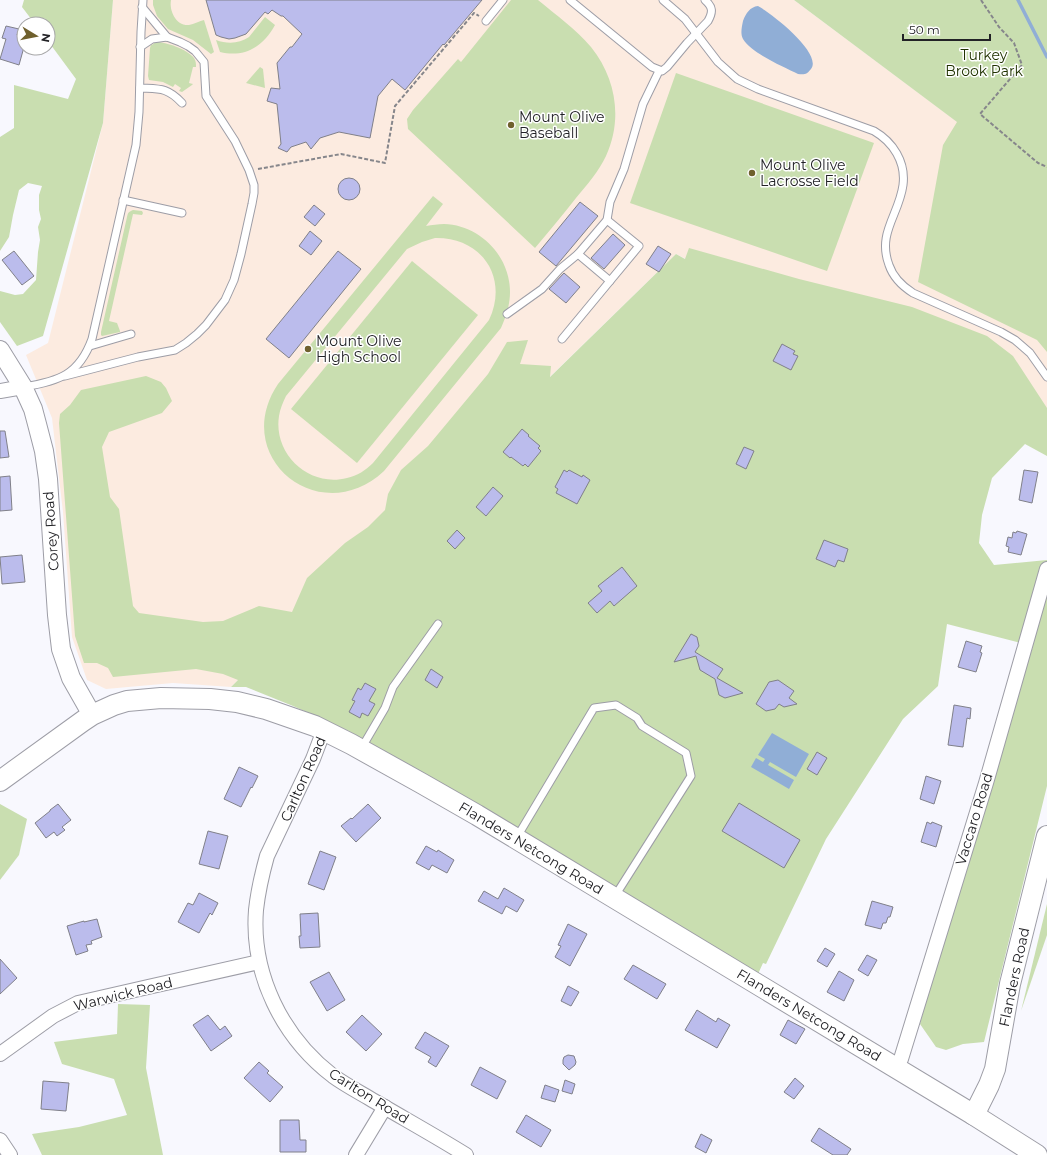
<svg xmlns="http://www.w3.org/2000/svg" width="1047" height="1155" font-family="Montserrat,sans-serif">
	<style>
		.education { fill: #fcebe0 }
		.green { fill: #c9deb0; fill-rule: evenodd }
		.water { fill: #90aed6 }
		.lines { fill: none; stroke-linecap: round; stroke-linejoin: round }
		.stream { stroke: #90aed6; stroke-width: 3.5 }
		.building { fill: #bbbcec; stroke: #808089 }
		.service-casing { stroke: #9d9da6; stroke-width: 9 }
		.minor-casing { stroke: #9d9da6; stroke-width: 16 }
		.tertiary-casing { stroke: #9d9da6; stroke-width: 20 }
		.secondary-casing { stroke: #9d9da6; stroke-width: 22 }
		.path { stroke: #86868b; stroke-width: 2; stroke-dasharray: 4 2; stroke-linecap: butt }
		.service { stroke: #fff; stroke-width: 7 }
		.minor { stroke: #fff; stroke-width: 14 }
		.tertiary { stroke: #fff; stroke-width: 18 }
		.secondary { stroke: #fff; stroke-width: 20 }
		.poi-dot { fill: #6f602d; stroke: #fff; stroke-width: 1.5 }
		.labels { text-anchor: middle; stroke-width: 3; stroke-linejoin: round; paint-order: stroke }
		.park-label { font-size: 14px; fill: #203200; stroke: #fff }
		.poi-label { font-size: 14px; fill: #222226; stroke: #fff; text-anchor: start }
		.street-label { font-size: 14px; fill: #222226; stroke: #fff }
	</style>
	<rect width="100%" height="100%" fill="#f8f8fe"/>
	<polygon class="education" points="113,0 794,0 1047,189 1047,444 676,254 231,687 173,683 106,689 87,680 72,637 63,512 52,418 26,355 48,343 103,123"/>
	<g class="green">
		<polygon points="24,0 113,0 103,123 43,336 17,346 0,322 0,291 15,295 23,294 36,280 38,252 40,240 38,227 41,219 39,210 39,195 42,186 28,183 19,190 13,215 9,237 0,251 0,137 14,128 14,85 68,99 76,79 48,41 48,24 35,24 22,7"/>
		<path d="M153,0H171C169,11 176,26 189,25C194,24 200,21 204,20L214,52L211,54L193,40L168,29L157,16L153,5Z"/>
		<path d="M511,0H538C556,15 576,29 591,47C616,78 623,119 606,156C599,171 587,185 576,198C563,215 549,231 535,248L408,129L407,119L413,110L458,59L461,62Z"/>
		<polygon points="794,0 1047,0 1047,352 1037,340 918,282 943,145 957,122"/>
		<path d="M265,17L275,25C263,47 244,58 220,52L216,40C227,44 239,44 249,37Z"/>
		<path d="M156,42C166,42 187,49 194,58C196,61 196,64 196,67H193L189,83L193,84L192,85L182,92L179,91L181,88L175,84L173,87L163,82L149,80L148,76L150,48L151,45H152L153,44Z"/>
		<polygon points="260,67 263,69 265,88 246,83"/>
		<polygon points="676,73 874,143 827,271 630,203"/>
		<path d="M433,196L443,204L426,226C432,225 438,224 444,224C480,225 510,256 510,292C510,305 506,317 501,328L384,471C320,531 229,457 278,384ZM435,238C482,237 509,278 489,320L373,463C366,470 357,476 347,478C309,488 273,454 279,416C280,409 283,402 286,396L407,249L422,242Z"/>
		<path d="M133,210L142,211L143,213L142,215L133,214L109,321L117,323L120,331V332L102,336L101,335V332L127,217C128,213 128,212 133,210Z"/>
		<polygon points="689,248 799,279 912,307 987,336 1013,356 1047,408 1047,456 1025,444 992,478 982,515 979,543 994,565 1047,560 1047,786 984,1042 963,1044 946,1050 936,1047 920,1024 950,909 1033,646 947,624 938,686 903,719 826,839 766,964 763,963 758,974 349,731 293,706 246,687 231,687 238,680 223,674 196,669 113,677 108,668 97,663 84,663 75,636 59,423 60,414 70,405 81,390 146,376 161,382 166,388 172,401 162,413 109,432 102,447 110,497 119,509 133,606 139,613 203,622 223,621 259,606 292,612 307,578 345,543 368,527 385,510 388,494 401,470 428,446 488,374 507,342 528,340 520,364 551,366 550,377 676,254 685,259"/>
		<polygon points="412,261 478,315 357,463 291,409"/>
		<polygon points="0,804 27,819 19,855 0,880"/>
		<polygon points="1047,904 1047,935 1021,1011"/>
		<polygon points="118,1004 150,1005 146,1068 163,1155 42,1155 32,1134 79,1127 127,1115 114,1079 62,1064 54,1042 117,1034"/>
	</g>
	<g class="water">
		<path d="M758,6C771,13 823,53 811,69C807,74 805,75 798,74C784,67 751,53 743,39C740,34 742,26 743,21C746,13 750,7 758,6Z"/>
		<polygon points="772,733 809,754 796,777 770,762 768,765 794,780 789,789 751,767 756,758 763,762 765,759 758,755"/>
	</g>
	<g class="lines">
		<polyline class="stream" points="1018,0 1047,57"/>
	</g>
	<g class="building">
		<polygon points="206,0 482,0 444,45 443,44 405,90 392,79 378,96 370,138 339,132 320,138 311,149 306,142 291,147 287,152 278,148 281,144 277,104 267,101 271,88 280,89 277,63 290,47 292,47 302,34 283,16 281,16 272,10 268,14 265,12 246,34 235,38 229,39 221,37 216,35"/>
		<polygon points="6,26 19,29 17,35 24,37 24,47 19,65 0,59 6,39 2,38"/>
		<circle cx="349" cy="189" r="11"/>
		<polygon points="580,202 598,216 556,266 539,252"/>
		<polygon points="314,205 325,214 315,226 304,217"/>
		<polygon points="310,231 322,241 311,255 299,246"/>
		<polygon points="613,234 625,245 604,269 591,258"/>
		<polygon points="658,246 671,254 659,272 646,264"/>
		<polygon points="14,251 34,276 22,285 2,260"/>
		<polygon points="338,251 361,269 289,358 266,339"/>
		<polygon points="564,273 580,287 566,303 549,289"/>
		<polygon points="782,344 795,351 793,354 798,356 791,370 773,361"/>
		<polygon points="522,429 529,435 528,436 540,446 538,448 541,451 528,467 525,464 523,466 511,457 510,458 503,452"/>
		<polygon points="0,431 5,431 9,457 0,458"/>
		<polygon points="744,447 754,451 746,469 736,464"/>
		<polygon points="564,470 567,472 569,470 582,477 583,475 590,480 577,504 556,493 558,489 555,487"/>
		<polygon points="1024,470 1038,472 1032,503 1019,500"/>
		<polygon points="10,476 12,510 0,511 0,477"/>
		<polygon points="493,487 503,496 486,516 476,507"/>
		<polygon points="457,530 465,538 455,549 447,541"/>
		<polygon points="1017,531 1027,534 1021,555 1008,552 1009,547 1006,546 1008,537 1012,538 1013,532 1016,533"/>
		<polygon points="824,540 848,549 844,562 838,560 835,567 816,559"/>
		<polygon points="22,555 25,582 2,584 0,557"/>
		<polygon points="622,567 637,586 614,606 610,601 597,613 588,603 602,591 598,586"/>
		<polygon points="691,634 697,637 699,646 695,652 723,669 717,678 743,693 725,698 719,695 715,679 700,670 696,656 674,662"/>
		<polygon points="966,641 982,646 980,652 982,653 976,672 958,667"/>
		<polygon points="431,669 443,677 437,688 425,680"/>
		<polygon points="778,680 794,691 789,698 797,704 784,707 779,704 775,709 766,711 756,704 769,682"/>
		<polygon points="365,683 376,689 369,701 375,704 368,716 362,713 360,718 349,712 355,701 352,700 358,688 361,690"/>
		<polygon points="954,705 971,708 970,719 967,718 963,747 948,745"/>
		<polygon points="817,752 827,758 817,775 807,769"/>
		<polygon points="239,767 258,776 252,788 251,787 241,807 224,799"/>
		<polygon points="926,776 941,781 934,804 920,799"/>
		<polygon points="739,803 800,840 784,868 722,831"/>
		<polygon points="58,804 71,820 62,827 65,830 57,836 54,832 46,838 35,823 50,811 50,810"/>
		<polygon points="368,804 381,818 356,842 341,826 351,818 352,819"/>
		<polygon points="927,822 931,824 932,822 942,826 936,847 921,842"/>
		<polygon points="208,831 228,836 219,869 199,864"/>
		<polygon points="426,846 437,852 438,850 454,860 447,873 432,865 429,870 416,863"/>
		<polygon points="320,851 336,857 324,890 308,884"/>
		<polygon points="504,888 524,900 517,912 506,906 502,914 478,901 484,891 498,899"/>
		<polygon points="199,893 218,903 212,915 210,913 199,933 178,922 188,903 193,905"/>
		<polygon points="872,901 893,907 890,917 888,917 886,923 883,923 881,929 865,925"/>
		<polygon points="318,913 320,947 300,948 299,936 301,936 300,914"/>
		<polygon points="97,919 102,937 91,941 92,944 86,945 88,951 76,955 67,926 84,921 84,922"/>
		<polygon points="568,924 587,934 570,966 555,957 561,946 558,945"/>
		<polygon points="825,948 835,954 827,967 817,961"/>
		<polygon points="867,955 877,960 868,976 858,970"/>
		<polygon points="0,959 17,978 0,994"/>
		<polygon points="633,965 666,984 657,999 624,979"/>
		<polygon points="839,971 854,980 844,1001 827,992"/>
		<polygon points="329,972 345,1000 327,1011 310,982"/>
		<polygon points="568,986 579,992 571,1006 561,1001"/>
		<polygon points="697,1010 716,1022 718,1018 730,1025 717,1048 685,1030"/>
		<polygon points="208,1015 220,1030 225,1026 232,1036 211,1051 193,1025"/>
		<polygon points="362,1015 382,1034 366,1051 346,1032"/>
		<polygon points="788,1020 805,1029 796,1044 780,1035"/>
		<polygon points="425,1032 449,1046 436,1067 428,1062 431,1057 415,1048"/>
		<polygon points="568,1055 574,1056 576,1062 575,1065 569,1070 563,1064 563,1060 564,1057"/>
		<polygon points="259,1062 269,1071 267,1073 283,1087 270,1102 244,1078"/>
		<polygon points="480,1067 506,1081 497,1099 471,1085"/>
		<polygon points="795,1078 804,1086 794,1099 784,1092"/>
		<polygon points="565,1080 575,1084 572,1094 562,1091"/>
		<polygon points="43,1081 69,1083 66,1111 41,1109"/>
		<polygon points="545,1085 559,1090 555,1102 541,1098"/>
		<polygon points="526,1115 551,1130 541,1147 516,1132"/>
		<polygon points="280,1120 299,1120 300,1140 306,1140 306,1152 280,1152"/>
		<polygon points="819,1128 851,1149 847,1155 833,1155 811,1141"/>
		<polygon points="701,1134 712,1140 706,1153 695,1147"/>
	</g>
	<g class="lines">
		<g class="service-casing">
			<g id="service">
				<path d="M570,0L652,67L662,71L667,67L687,43L708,21C713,12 713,7 705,0"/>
				<path d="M663,0L685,19L718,62L737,79L758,89L874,131C893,142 906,162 903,185C899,215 877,233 889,265C893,277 902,286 913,293L1001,332L1015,340L1030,353L1047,377"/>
				<polyline points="142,7 167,37"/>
				<polyline points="486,21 503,0"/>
				<path d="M140,88C159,89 167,87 182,103"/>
				<polyline points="123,200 182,213"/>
				<polyline points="578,254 610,281 639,246 607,220"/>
				<polyline points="507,314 542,289 560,269 578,254 607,220 610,202 624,169 643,104 659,71"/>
				<polyline points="562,339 610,281"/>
				<polyline points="90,346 131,334"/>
				<polyline points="65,376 138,357 175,350 186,343 197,334 206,325 225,300 234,280 241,254 252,204 254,193 254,185 249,170 235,141 206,96 204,62 195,51 188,46 180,42 167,37 152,39 140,47"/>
				<path d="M24,387C59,381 79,375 92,339L136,145L139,112L141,32L143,0"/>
				<polyline points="361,749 385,708 393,687 438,624"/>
				<polyline points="517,837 594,708 616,705 637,718 642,726 686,753 691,776 615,896"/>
			</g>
		</g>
		<g class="minor-casing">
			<g id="minor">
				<polyline points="0,391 23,387"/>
				<path d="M324,730L313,759L267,856C262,874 258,892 256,910C251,974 282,1037 333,1076C344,1084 357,1091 369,1098C401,1117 434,1135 466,1155"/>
				<polyline points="0,1054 53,1016 78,1003 148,987 259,962"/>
				<polyline points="895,1067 901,1059 986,783 1047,569"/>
				<polyline points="0,1140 10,1155"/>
				<polyline points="356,1155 385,1107"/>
			</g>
		</g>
		<g class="tertiary-casing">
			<polyline id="tertiary" points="0,350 23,387 33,409 37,424 44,451 48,479 57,615 61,649 71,678 92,715"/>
		</g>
		<g class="secondary-casing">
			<g id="secondary">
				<polyline points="0,781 83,721 92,715 114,705 127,701 161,698 210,699 237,702 266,709 315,726 351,744 421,783 477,815 974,1115 1037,1155"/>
				<polyline points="974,1115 989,1085 995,1069 1010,984 1047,836"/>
			</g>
		</g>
		<g class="path">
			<polyline points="981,0 999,27 1014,43 1022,65 980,114 1038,163 1047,167"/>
			<polyline points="258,169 341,154 385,163 395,106 474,13 479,16"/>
		</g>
		<use href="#service" class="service"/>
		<use href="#minor" class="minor"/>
		<use href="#tertiary" class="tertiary"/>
		<use href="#secondary" class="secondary"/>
	</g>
	<g class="poi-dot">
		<circle cx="511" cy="125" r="4"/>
		<circle cx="752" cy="173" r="4"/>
		<circle cx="308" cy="349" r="4"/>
	</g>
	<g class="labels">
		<g class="park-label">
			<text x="984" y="60">Turkey<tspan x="984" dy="16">Brook Park</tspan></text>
		</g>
		<g class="poi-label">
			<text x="519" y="122">Mount Olive<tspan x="519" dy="16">Baseball</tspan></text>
			<text x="760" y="170">Mount Olive<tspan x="760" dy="16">Lacrosse Field</tspan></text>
			<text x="316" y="346">Mount Olive<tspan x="316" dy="16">High School</tspan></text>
		</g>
		<g class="street-label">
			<text transform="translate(51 531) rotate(-94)" y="5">Corey Road</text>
			<text transform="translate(303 779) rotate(-66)" y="5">Carlton Road</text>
			<text transform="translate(974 819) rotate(-73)" y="5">Vaccaro Road</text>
			<text transform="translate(531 848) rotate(31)" y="5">Flanders Netcong Road</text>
			<text transform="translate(1014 977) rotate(-78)" y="5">Flanders Road</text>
			<text transform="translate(123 994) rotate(-14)" y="5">Warwick Road</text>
			<text transform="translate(809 1015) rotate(31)" y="5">Flanders Netcong Road</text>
			<text transform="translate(369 1096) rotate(32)" y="5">Carlton Road</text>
		</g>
	</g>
	<g transform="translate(36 36) rotate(100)"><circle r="19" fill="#ffffff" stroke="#a7a7a8"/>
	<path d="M0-3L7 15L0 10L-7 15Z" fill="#6f602d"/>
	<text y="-6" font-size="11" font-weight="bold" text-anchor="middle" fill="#222226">N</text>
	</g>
	<path d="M903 34v6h87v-6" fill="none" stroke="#222226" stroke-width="2"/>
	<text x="909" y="34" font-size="12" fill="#222226" stroke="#ffffff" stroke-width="3" paint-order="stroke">50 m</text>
</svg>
